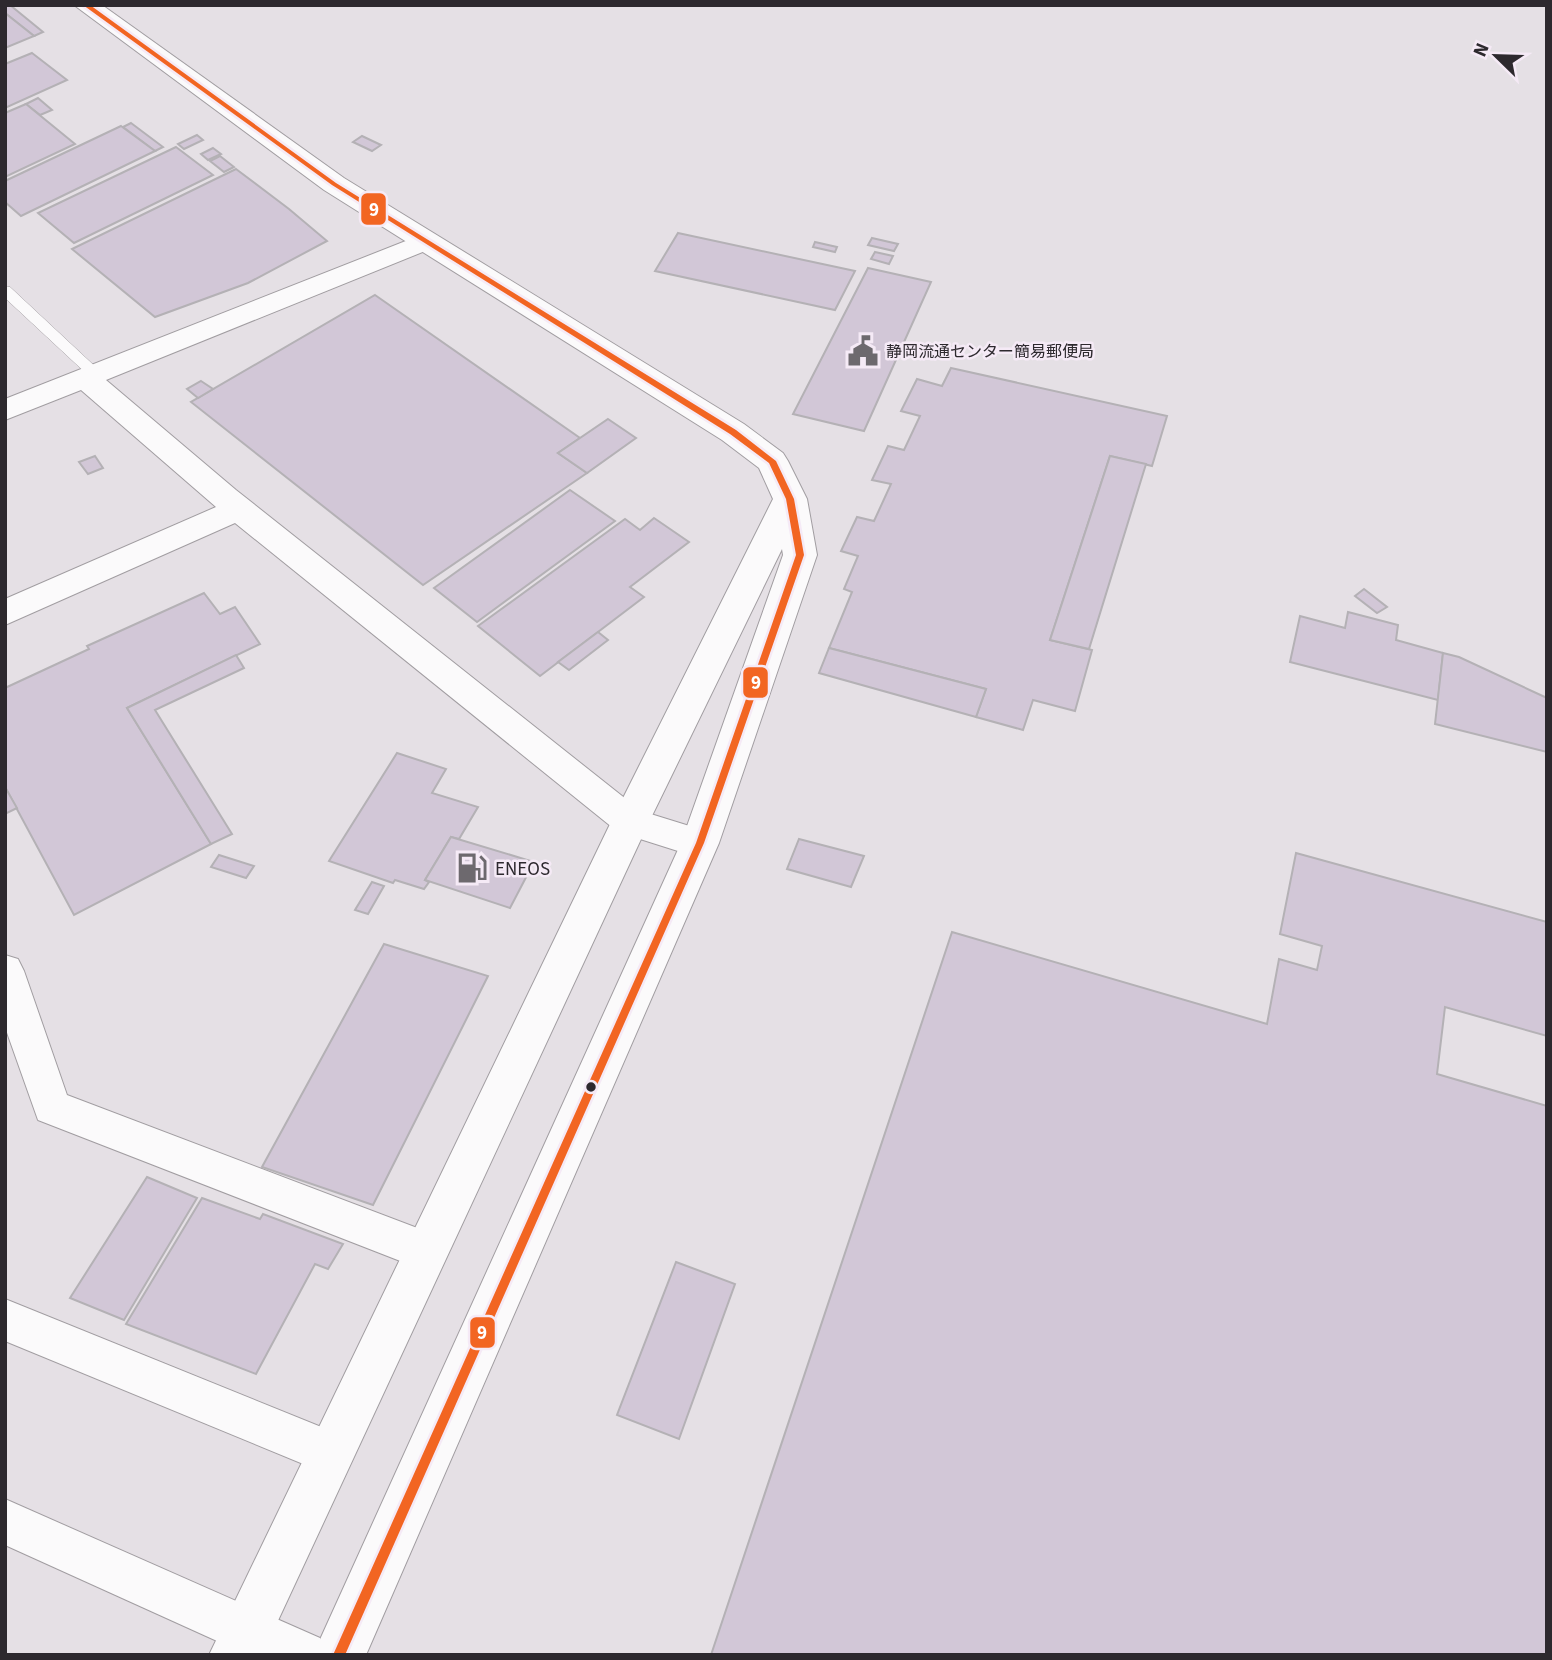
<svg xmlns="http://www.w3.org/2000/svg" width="1552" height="1660" font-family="'Source Sans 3','Noto Sans JP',sans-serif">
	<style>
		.building { fill: #d2c7d7; stroke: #b4b1b5; stroke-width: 2 }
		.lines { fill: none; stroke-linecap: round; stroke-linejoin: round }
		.service-casing { stroke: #a19da1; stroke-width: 1 }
		.minor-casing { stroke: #a19da1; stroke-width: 2 }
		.tertiary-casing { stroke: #a19da1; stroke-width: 2 }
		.service { fill: #fbfafb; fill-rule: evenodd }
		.minor { fill: #fbfafb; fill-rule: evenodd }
		.tertiary { fill: #fbfafb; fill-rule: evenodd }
		.bus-1-casing { stroke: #f5eaf6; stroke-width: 5 }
		.bus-1 { fill: #f26522; fill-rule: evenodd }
		.bus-dot { fill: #2d292e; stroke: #f5eaf6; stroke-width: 2.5 }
		.labels { text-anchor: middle; stroke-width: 5; stroke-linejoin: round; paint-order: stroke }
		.far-poi-label { font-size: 16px; fill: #2d292e; stroke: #f5eaf6; text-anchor: start }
		.poi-label { font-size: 19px; fill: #2d292e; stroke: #f5eaf6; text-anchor: start }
		.line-badge { stroke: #f5eaf6; stroke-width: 2.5 }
		.badge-label { font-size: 19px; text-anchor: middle; font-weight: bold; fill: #fff }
	</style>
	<rect width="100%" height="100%" fill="#e5e0e5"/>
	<g class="building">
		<polygon points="5,5 10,5 43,32 34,36 5,13"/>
		<polygon points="5,13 34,36 5,48"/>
		<polygon points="32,53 67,80 5,108 5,64"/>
		<polygon points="38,98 52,110 40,115 26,104"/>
		<polygon points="26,104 75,144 5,177 5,113"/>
		<polygon points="131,123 163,147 155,151 123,127"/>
		<polygon points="121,126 155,151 21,216 5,202 5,181"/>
		<polygon points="197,135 203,140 184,149 178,144"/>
		<polygon points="362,136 381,145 372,151 353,142"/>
		<polygon points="176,147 213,175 74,243 38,213"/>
		<polygon points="213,148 221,154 208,160 201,154"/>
		<polygon points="220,156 234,167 224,172 210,161"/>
		<polygon points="236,169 289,209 327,241 248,283 155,317 72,249"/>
		<polygon points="678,233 855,271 835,310 655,271"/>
		<polygon points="872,238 898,244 894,251 868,245"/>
		<polygon points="815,242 837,247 835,252 813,247"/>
		<polygon points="875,252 893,256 889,264 871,259"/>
		<polygon points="868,268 931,282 864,431 793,414"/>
		<polygon points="375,295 580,438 558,453 587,473 423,585 191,402"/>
		<polygon points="951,368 1167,416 1152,466 1110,456 1050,640 1092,650 1075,711 1033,700 1023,730 976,717 986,689 829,648 852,592 844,589 858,556 841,551 857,517 874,521 891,484 872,480 888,446 904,450 920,416 901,411 917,379 942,386"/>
		<polygon points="201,381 213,389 198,398 187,389"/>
		<polygon points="608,419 636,438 587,473 558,453"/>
		<polygon points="95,456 103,468 88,474 79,462"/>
		<polygon points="1110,456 1146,464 1089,649 1050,640"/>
		<polygon points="570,490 615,521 477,622 434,588"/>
		<polygon points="654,518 689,542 630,587 644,597 540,676 478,626 625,519 640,530"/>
		<polygon points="1364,589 1387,607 1377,613 1355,596"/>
		<polygon points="204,593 220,614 235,607 260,644 127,708 211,844 74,915 5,787 5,688 89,649 87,646"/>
		<polygon points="1348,612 1398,625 1396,640 1443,653 1438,700 1290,662 1300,616 1345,628"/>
		<polygon points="598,632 608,640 569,670 558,662"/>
		<polygon points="829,648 986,689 976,717 819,673"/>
		<polygon points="1443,653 1459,657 1547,698 1547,752 1435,724"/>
		<polygon points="236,655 244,668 155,710 232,834 211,844 127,708"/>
		<polygon points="397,753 446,769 432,793 478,807 459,839 451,837 425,880 429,882 424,889 395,880 393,883 329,861"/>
		<polygon points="5,787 17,808 5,814"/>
		<polygon points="451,837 534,862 510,908 425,880"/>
		<polygon points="799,839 864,856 851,887 787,869"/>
		<polygon points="1296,853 1547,922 1547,1036 1445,1007 1437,1074 1547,1106 1547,1655 711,1655 952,932 1267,1024 1279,959 1317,970 1322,946 1280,934"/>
		<polygon points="219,855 254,866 246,878 211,867"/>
		<polygon points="372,882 384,886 368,914 355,910"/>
		<polygon points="384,944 488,976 373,1205 262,1167"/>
		<polygon points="147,1177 197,1198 124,1320 70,1298"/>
		<polygon points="202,1198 260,1219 263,1214 343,1244 328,1269 315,1264 256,1374 126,1324"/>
		<polygon points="676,1262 735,1284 679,1439 617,1415"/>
	</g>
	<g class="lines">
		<g class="service-casing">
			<polygon id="service" points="5,286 10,287 100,371 100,377 90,377 5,298"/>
		</g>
		<g class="minor-casing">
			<g id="minor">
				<polygon points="426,233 435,235 439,241 435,247 106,380 236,490 641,811 712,833 718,843 712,853 700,858 618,832 235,523 5,625 5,599 216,507 81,390 5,420 5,399"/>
				<polygon points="5,955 18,959 24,971 67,1095 441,1237 447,1251 441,1265 426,1271 38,1120 5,1027"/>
				<polygon points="5,1299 346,1437 352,1453 346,1469 330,1475 5,1341"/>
				<polygon points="5,1499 320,1638 327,1655 248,1655 5,1545"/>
			</g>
		</g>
		<g class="tertiary-casing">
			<polygon id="tertiary" points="74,5 102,5 344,178 744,424 783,453 788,461 807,499 817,555 719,843 366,1655 313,1655 681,843 783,555 782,549 649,822 262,1655 209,1655 611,822 773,499 759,468 722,440 324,190"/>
		</g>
		<use href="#service" class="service"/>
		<use href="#minor" class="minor"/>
		<use href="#tertiary" class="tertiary"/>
		<g class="bus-1-casing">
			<polygon id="bus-1" points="83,5 90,5 336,183 736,430 776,461 794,499 804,555 704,843 345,1655 333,1655 696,843 796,555 786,499 769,463 730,434 332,185"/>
		</g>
		<use href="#bus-1" class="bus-1"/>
	</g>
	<defs>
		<g id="civic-bare" transform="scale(2.415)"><path d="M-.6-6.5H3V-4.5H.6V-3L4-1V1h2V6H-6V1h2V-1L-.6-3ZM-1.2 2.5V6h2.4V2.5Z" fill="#6d696e" stroke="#f5eaf6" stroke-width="2.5" paint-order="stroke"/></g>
		<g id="fuel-bare" transform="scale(2.415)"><path d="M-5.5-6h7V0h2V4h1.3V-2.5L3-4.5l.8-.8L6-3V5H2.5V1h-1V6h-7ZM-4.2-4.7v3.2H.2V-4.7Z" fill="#6d696e" stroke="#f5eaf6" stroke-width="2.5" paint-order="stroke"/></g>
	</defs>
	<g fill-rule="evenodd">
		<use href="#civic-bare" x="863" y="351"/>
		<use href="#fuel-bare" x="472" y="868"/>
	</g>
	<circle class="bus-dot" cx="591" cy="1087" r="6"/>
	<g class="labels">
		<g class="far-poi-label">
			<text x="886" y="357">静岡流通センター簡易郵便局</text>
		</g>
		<g class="poi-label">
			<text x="495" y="875">ENEOS</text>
		</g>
	</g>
	<g class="line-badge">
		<rect x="360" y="192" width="27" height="34" rx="7" fill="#f26522"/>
		<rect x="742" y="666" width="27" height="33" rx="7" fill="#f26522"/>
		<rect x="469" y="1316" width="27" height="33" rx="7" fill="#f26522"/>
	</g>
	<g class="badge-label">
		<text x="374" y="216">9</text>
		<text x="756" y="689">9</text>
		<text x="482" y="1339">9</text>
	</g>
	<rect width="1552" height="1660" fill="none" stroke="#2d292e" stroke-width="14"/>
	<g transform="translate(1496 56) rotate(293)" stroke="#f5eaf6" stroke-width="5" paint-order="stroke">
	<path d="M0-5L12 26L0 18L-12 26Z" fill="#2d292e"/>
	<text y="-10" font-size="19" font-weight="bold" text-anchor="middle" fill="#2d292e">N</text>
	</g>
</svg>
